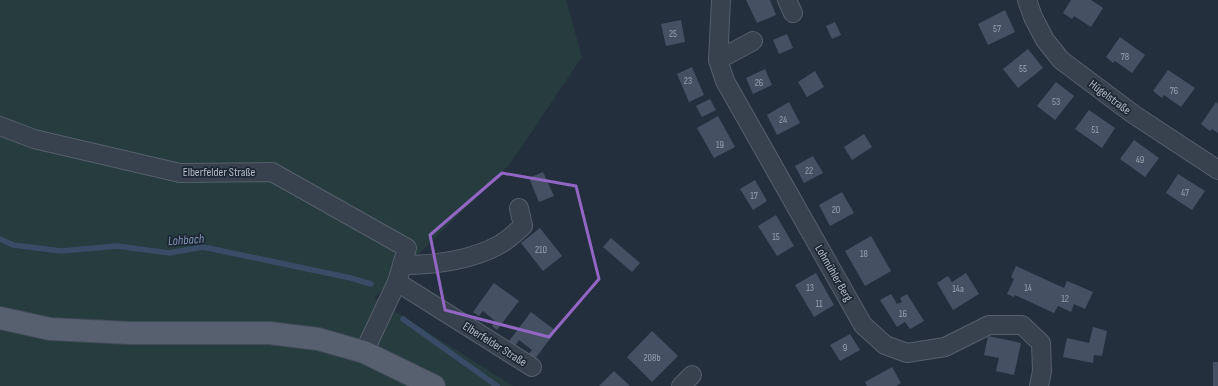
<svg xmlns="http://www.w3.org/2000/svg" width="1218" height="386" font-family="'Sofia Sans Condensed',sans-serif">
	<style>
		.green { fill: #263c3f }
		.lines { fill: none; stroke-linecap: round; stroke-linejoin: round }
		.stream { stroke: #394c67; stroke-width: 5.5 }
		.building { fill: #455162 }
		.minor-casing { stroke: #565f6c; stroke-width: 20 }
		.major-casing { stroke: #414a57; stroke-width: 24 }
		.minor { stroke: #38414e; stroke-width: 18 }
		.major { stroke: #56606e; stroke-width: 22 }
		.marked { fill: none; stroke: #9266c3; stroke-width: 3; stroke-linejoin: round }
		.labels { text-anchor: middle; stroke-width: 3.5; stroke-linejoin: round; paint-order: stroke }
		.number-label { font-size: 10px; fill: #98a1af }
		.street-label { font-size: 12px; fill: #b4bcc9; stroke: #1d2633 }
		.water-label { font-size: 13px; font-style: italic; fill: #7c92b1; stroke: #1d2633 }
	</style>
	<rect width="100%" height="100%" fill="#242f3e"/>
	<polygon class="green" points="0,0 566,0 582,57 510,164 374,298 513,386 0,386"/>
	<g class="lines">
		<g class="stream">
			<polyline points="0,239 13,245 61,251 117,246 169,253 203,247 351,278 371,284"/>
			<polyline points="403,319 497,386"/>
		</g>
	</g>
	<g class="building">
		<polygon points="746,0 770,0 776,15 757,23"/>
		<polygon points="1071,0 1091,0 1103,8 1091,27 1074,16 1072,19 1063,13"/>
		<polygon points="1005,10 1015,32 988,45 978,24"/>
		<polygon points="681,20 685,42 666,46 661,24"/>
		<polygon points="835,22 841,35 832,39 826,26"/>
		<polygon points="787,34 793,48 779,54 773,40"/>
		<polygon points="1120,37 1145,55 1132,73 1115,61 1113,63 1106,57"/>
		<polygon points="1028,49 1043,68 1018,88 1003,69"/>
		<polygon points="692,67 704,95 689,102 677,74"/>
		<polygon points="765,69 772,85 753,94 746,78"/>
		<polygon points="1168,70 1195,88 1181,107 1164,95 1162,98 1153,91"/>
		<polygon points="815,71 824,87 807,97 798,82"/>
		<polygon points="1056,82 1074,96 1055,120 1037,106"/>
		<polygon points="710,99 716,110 702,117 696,106"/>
		<polygon points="789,102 800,123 777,135 767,115"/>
		<polygon points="1216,102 1218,104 1218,133 1212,129 1210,131 1201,124"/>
		<polygon points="1089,110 1115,128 1102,148 1075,129"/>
		<polygon points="718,116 735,147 714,158 697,128"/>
		<polygon points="864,134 872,147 852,160 844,147"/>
		<polygon points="1134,140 1159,158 1145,177 1120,159"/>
		<polygon points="813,156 823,173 804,183 795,166"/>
		<polygon points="543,172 554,196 539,202 529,178"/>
		<polygon points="1178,174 1205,191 1192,210 1166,193"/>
		<polygon points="755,180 767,201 753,210 740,189"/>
		<polygon points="842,192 854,213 830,226 819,205"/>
		<polygon points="776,215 794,246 777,256 758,226"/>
		<polygon points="540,228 562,256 543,271 521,243"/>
		<polygon points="871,236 891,271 865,286 845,251"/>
		<polygon points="611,238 640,263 632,272 603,247"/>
		<polygon points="1016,266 1064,288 1067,281 1093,292 1085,309 1074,304 1071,312 1058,306 1054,313 1015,295 1014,297 1007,294 1014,279 1011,277"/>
		<polygon points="816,273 834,305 814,317 795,285"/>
		<polygon points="966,273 979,294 953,310 937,283 948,276 952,282"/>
		<polygon points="494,283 519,301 497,330 492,326 495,321 483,311 479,316 473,312"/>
		<polygon points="891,294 897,304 902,302 900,298 907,294 924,321 910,329 905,322 897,327 880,300"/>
		<polygon points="531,312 556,331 534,360 528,355 532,350 519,340 515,346 509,341"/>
		<polygon points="1093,327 1107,331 1102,356 1094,355 1093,363 1063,357 1067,338 1089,343"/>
		<polygon points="652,331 678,356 652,382 627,357"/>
		<polygon points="850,334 860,350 840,361 830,345"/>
		<polygon points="988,336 1021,343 1014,375 996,371 999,358 984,355"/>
		<rect x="1213" y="362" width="5" height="24"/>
		<polygon points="892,367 901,383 896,386 867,386 865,382"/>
		<polygon points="614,371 630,386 599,386"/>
	</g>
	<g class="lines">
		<g class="minor-casing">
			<g id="minor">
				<polyline points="721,0 718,60 725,81 863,325 885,345 907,353 945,347 989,325 1022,325 1041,343 1042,371 1039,386"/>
				<polyline points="787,0 793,13"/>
				<polyline points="1027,0 1033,17 1045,40 1061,60 1133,114 1218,170"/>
				<polyline points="718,60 753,41"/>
				<polyline points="0,126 34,139 180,173 272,172 407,248 397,282 364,352"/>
				<path d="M402,265C436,265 469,261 499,245C508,240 516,232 523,226L519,208"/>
				<polyline points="397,282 532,367"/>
				<polyline points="681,386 692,375"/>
			</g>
		</g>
		<g class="major-casing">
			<polyline id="major" points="0,318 50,329 130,333 269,333 318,339 364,352 434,386"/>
		</g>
		<use href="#minor" class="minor"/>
		<use href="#major" class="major"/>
	</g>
	<path class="marked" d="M502,173L576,186L599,279L549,337L445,310L430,235Z"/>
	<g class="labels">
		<g class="number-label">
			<text x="997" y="32">57</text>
			<text x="673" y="37">25</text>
			<text x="1125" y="60">78</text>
			<text x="1023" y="72">55</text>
			<text x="688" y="84">23</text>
			<text x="759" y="86">26</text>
			<text x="1174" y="94">76</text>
			<text x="1056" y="105">53</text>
			<text x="783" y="123">24</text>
			<text x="1095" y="133">51</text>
			<text x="720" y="148">19</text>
			<text x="1140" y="163">49</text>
			<text x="809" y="174">22</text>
			<text x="1185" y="196">47</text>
			<text x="754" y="199">17</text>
			<text x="836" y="213">20</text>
			<text x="776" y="240">15</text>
			<text x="541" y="253">210</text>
			<text x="864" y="257">18</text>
			<text x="810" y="291">13</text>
			<text x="1028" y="291">14</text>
			<text x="958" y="292">14a</text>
			<text x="1065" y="302">12</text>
			<text x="819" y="307">11</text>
			<text x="903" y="317">16</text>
			<text x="845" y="351">9</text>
			<text x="652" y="361">208b</text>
		</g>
		<g class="street-label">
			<text transform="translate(1110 97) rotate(37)" y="4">Hügelstraße</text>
			<text x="219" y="176">Elberfelder Straße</text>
			<text transform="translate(834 273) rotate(60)" y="4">Lohmühler Berg</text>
			<text transform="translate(495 344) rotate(32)" y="4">Elberfelder Straße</text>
		</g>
		<g class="water-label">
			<text transform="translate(186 239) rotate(-4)" y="5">Lohbach</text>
		</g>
	</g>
</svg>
